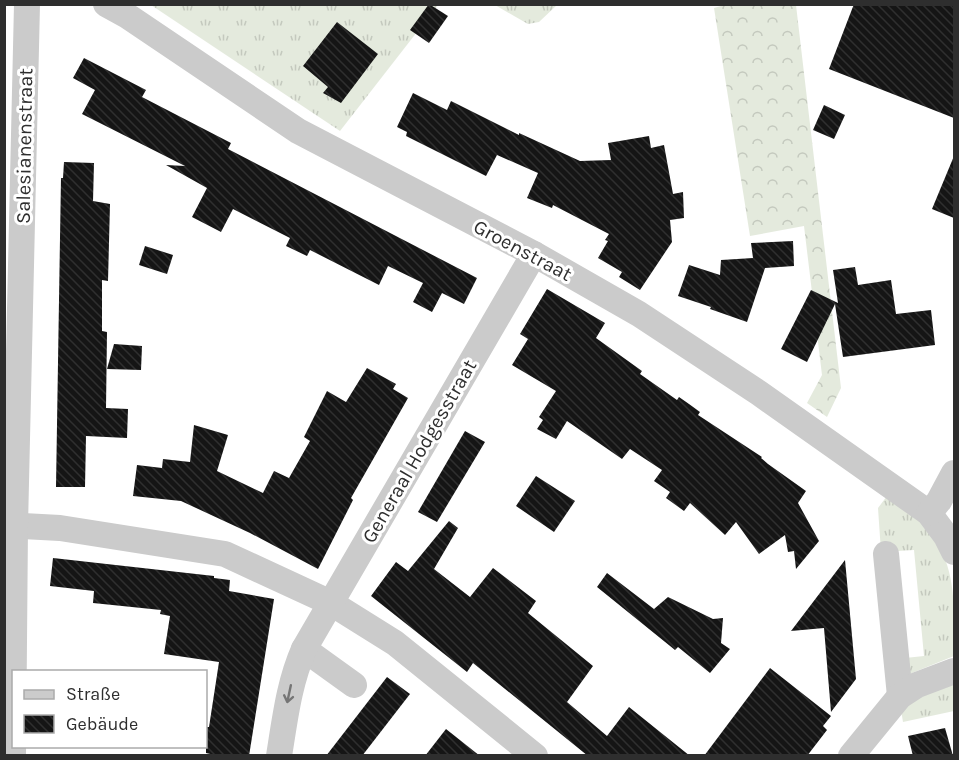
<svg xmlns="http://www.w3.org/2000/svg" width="959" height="760" font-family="Karla,sans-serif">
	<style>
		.grass { fill: url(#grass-tufts) }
		.forest { fill: url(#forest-crowns) }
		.building { fill: url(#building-back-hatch) }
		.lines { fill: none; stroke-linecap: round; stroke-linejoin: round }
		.street { stroke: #cbcbcb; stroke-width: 26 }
		.oneway { stroke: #757575 }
		.labels { text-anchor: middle; stroke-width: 6; stroke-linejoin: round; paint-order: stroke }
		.street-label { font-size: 20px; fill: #2e2e2e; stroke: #fff }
	</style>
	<defs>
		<pattern id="grass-tufts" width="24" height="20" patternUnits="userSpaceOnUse" patternTransform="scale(1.5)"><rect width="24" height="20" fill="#e4eadd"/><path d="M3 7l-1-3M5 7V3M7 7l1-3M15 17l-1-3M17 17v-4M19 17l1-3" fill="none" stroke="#c4c9be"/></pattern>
		<pattern id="forest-crowns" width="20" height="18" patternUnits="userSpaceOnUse" patternTransform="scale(1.5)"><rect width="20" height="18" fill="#e4eadd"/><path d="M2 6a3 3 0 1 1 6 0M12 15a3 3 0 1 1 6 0" fill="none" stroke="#c4c9be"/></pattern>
		<pattern id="building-back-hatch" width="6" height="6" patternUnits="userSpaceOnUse" patternTransform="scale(1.5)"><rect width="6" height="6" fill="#151515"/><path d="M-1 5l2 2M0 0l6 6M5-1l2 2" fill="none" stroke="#2f2f2f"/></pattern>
	</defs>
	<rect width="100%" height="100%" fill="#fff"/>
	<g class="grass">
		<polygon points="151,5 438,5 340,131"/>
		<polygon points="495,5 557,5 539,22 528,24"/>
		<path d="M887,496C899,505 912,514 923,525C959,561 954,609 954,656L907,675L905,658L924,656L914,550L881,552L878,508Z"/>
		<polygon points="954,683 954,711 903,722 901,710 914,699"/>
	</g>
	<polygon class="forest" points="728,4 796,5 841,388 827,417 807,403 822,375 804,226 750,236 714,8"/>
	<g class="building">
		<polygon points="429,4 448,16 429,43 410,30"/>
		<polygon points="854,4 954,4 954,118 829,69"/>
		<polygon points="337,22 378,54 341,103 323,93 328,87 303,66"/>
		<polygon points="84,58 146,90 142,97 231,143 228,149 477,278 464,304 442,293 432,312 413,302 423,283 388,266 379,285 310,250 307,256 286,246 290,238 233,209 221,232 192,217 207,188 166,165 185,166 82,114 95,90 73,78"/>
		<polygon points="413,93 447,110 451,101 519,135 519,133 580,161 611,160 608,143 649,136 651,148 664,145 673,194 683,192 684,218 670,220 672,242 640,290 619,277 622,272 598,258 608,241 605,240 609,234 553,205 552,208 527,198 538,173 497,155 486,176 406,136 407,132 397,127"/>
		<polygon points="824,105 845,115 834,139 813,130"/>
		<polygon points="954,156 954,218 932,209"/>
		<polygon points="64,162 94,163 93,201 110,204 108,281 102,280 102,331 107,332 106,408 128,409 127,438 86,436 85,487 56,487 60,238 61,178 63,178"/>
		<polygon points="793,241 794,266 765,268 747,322 710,309 711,307 678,296 689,265 720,275 721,260 753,258 751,243"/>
		<polygon points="145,246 173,255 167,274 139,265"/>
		<polygon points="855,267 858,285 891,280 896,314 931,310 935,345 843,357 835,304 807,362 781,349 811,290 838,303 833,270"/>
		<polygon points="547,289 605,323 596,338 642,371 640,374 677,400 679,397 689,404 700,412 698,415 762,457 761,458 768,464 806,491 798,503 819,541 796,569 794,551 788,552 785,535 759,554 736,522 725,535 690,503 684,511 666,498 670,492 654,481 662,470 630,449 622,459 567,421 556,439 537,429 543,420 539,417 556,391 512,365 528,339 520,334"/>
		<polygon points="114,344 142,346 141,370 107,369"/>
		<polygon points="367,368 396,384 393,389 408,398 351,498 353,500 318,569 250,533 181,501 133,496 137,465 162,468 163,459 190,462 194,425 228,435 217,471 263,493 274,471 289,478 310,441 304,437 327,391 346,402"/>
		<polygon points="465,431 485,442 437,522 418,512"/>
		<polygon points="536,476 575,501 554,532 516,506"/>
		<polygon points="449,521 458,528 434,569 470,597 493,568 536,601 528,613 593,666 567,702 607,736 629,707 690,756 588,756 473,663 467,672 371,596 396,562 408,571"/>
		<polygon points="53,558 214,576 214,578 230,580 229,591 274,599 249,756 219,756 206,753 206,727 209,727 219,662 164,654 170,616 160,614 161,610 93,603 94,591 50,586"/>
		<polygon points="845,560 856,679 831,712 824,628 791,631"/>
		<polygon points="607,573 654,609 668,597 713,619 723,618 721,643 730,649 710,673 678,647 675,650 597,587"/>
		<polygon points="770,668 831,716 823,726 827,730 807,756 704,756"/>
		<polygon points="387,677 410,694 362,756 326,756"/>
		<polygon points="945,728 953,756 913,756 908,736"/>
		<polygon points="446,729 480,756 425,756"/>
	</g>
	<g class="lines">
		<g class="street">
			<polyline points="106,4 126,15 298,131 534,254 639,314 759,393 929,513 946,536 954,552"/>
			<polyline points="929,513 939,501 954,473"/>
			<polyline points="4,525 60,528 225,554 331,603 395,643 535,756"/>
			<polyline points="886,554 900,696"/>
			<polyline points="304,649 354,685"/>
			<polyline points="13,756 15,526 27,4"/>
			<path d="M279,756C285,719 289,683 304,649L534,254"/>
			<polyline points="851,756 900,696 917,685 954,671"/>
		</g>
	</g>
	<defs><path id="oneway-shaft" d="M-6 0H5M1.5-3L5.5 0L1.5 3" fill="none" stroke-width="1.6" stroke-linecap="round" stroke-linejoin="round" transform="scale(1.5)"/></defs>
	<use class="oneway" href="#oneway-shaft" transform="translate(289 694) rotate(102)"/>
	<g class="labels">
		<g class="street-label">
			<text transform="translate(24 146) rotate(-89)" y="7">Salesianenstraat</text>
			<text transform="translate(523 250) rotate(28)" y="7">Groenstraat</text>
			<text transform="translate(419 451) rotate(-60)" y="7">Generaal Hodgesstraat</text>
		</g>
	</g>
	<rect width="959" height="760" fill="none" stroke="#2e2e2e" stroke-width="12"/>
	<rect x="12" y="670" width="195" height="78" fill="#ffffff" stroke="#ababab" stroke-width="1.5"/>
	<rect x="24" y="690" width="30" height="9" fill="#cbcbcb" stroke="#ababab" stroke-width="1.5"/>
	<text x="66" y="700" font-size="18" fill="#2e2e2e">Straße</text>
	<rect x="24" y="715" width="30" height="18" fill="url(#building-back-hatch)" stroke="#ababab" stroke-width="1.5"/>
	<text x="66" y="730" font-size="18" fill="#2e2e2e">Gebäude</text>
</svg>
